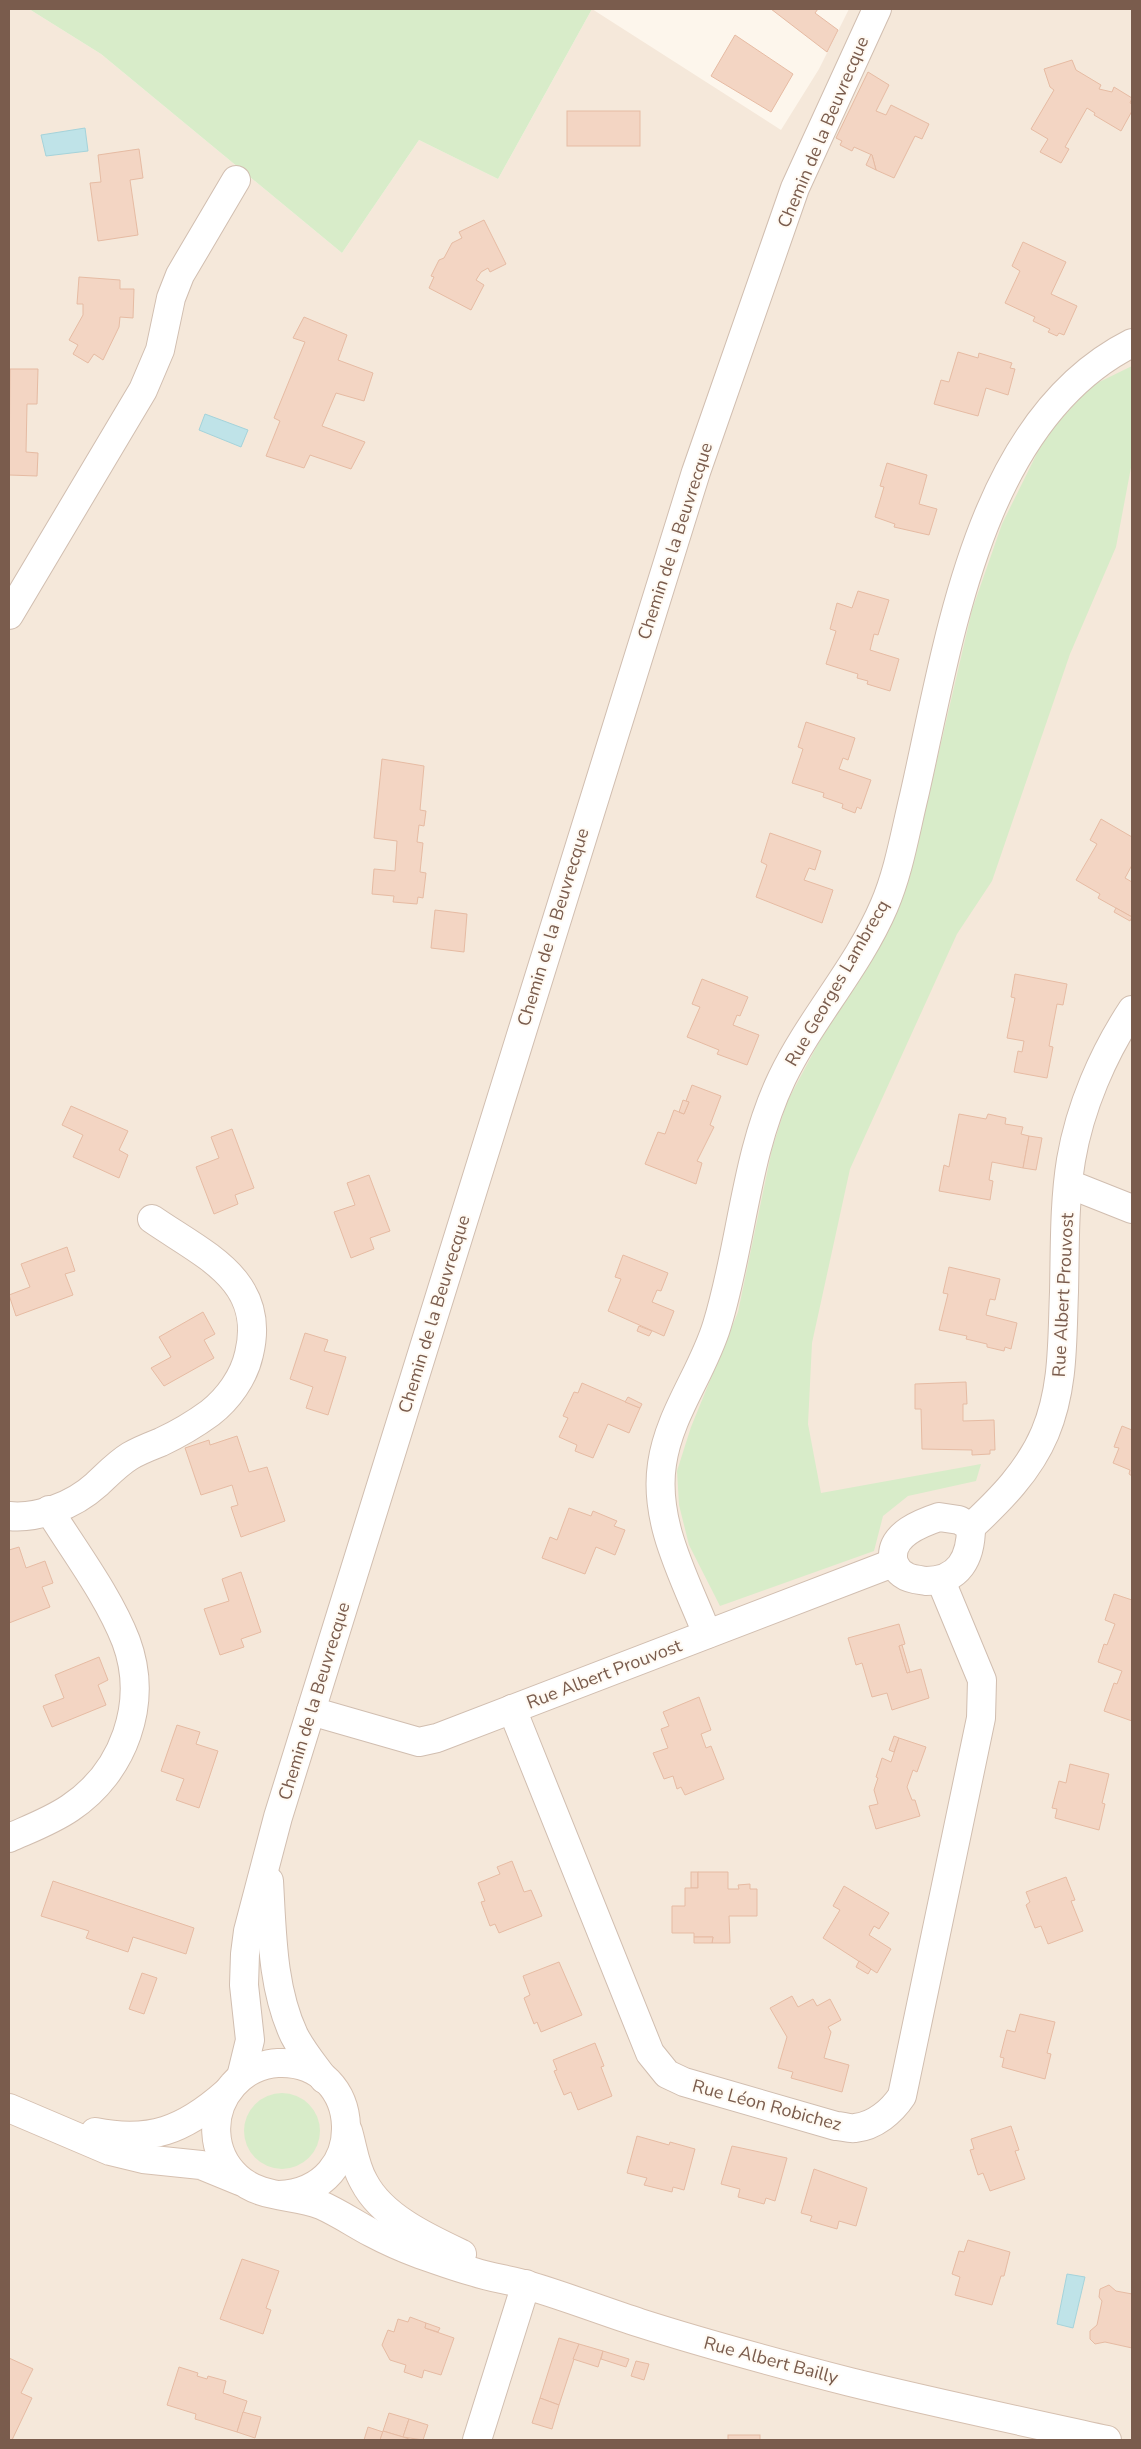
<svg xmlns="http://www.w3.org/2000/svg" width="1141" height="2449" font-family="'Nunito Sans',sans-serif">
	<style>
		.residential { fill: #f5e8da }
		.green { fill: #d8ecc9 }
		.water { fill: #bfe3e8; stroke: #a5d3da }
		.building { fill: #f3d5c3; stroke: #e6bba3 }
		.lines { fill: none; stroke-linecap: round; stroke-linejoin: round }
		.minor-casing { stroke: #d1beb0; stroke-width: 30 }
		.secondary-casing { stroke: #d6c0b0; stroke-width: 30 }
		.minor { stroke: #fff; stroke-width: 28 }
		.secondary { stroke: #fff; stroke-width: 28 }
		.labels { text-anchor: middle; stroke-width: 4; stroke-linejoin: round; paint-order: stroke }
		.street-label { font-size: 18px; fill: #7a5c4d; stroke: #fffaf3 }
	</style>
	<rect width="100%" height="100%" fill="#fdf6ec"/>
	<polygon class="residential" points="9,9 29,9 101,54 342,253 419,140 498,179 592,9 781,130 819,69 849,9 1132,9 1132,2440 9,2440"/>
	<g class="green">
		<polygon points="29,9 592,9 498,179 419,140 342,253 101,54"/>
		<polygon points="1132,366 1132,462 1116,547 1070,654 992,881 957,934 850,1169 812,1343 808,1424 821,1493 981,1464 976,1481 908,1496 883,1516 874,1551 720,1606 689,1545 679,1505 677,1471 691,1427 738,1312 772,1149 787,1102 819,1042 882,941 910,876 972,610 1002,524 1045,437 1091,386"/>
		<circle cx="282" cy="2131" r="38"/>
	</g>
	<g class="water">
		<polygon points="85,128 88,151 46,156 41,135"/>
		<polygon points="205,414 248,430 241,447 199,430"/>
		<polygon points="1067,2274 1085,2277 1073,2328 1057,2324"/>
	</g>
	<g class="building">
		<polygon points="771,9 818,9 815,13 838,30 827,52"/>
		<polygon points="735,35 793,74 771,112 711,76"/>
		<polygon points="1072,60 1076,70 1101,85 1099,89 1112,92 1114,87 1132,98 1130,103 1132,104 1132,111 1121,131 1094,115 1095,113 1087,108 1065,147 1069,149 1061,163 1040,152 1048,139 1031,129 1054,90 1050,87 1044,69"/>
		<polygon points="868,72 889,85 876,111 886,115 891,105 929,124 922,139 915,136 894,178 876,170 872,155 854,147 852,151 840,145 842,141 836,138"/>
		<rect x="567" y="111" width="73" height="35"/>
		<polygon points="139,149 143,178 130,180 138,235 98,241 90,183 101,182 98,155"/>
		<polygon points="871,154 872,155 876,170 866,165"/>
		<polygon points="484,220 506,264 490,272 488,268 481,272 476,280 484,285 471,310 429,288 434,277 431,276 439,260 444,258 452,243 462,238 459,232"/>
		<polygon points="1023,242 1066,262 1051,294 1077,306 1064,335 1059,333 1057,336 1048,332 1050,329 1033,321 1035,317 1005,303 1020,271 1012,266"/>
		<polygon points="79,277 120,280 120,289 134,289 133,318 120,317 119,327 103,360 94,354 88,363 73,354 78,345 69,340 83,315 83,304 77,304"/>
		<polygon points="304,317 347,335 338,360 373,373 364,401 336,393 322,426 365,442 351,469 310,455 304,468 266,456 280,421 274,418 305,342 293,338"/>
		<polygon points="958,352 978,358 979,353 1012,363 1010,368 1015,369 1008,395 986,388 978,416 934,404 941,380 949,382"/>
		<polygon points="10,369 38,369 37,404 27,404 26,452 38,453 37,476 9,475"/>
		<polygon points="887,463 927,475 919,504 937,509 929,535 894,527 895,524 875,517 884,487 880,486"/>
		<polygon points="858,591 889,600 878,635 874,634 870,650 899,659 890,691 867,684 868,681 857,678 858,674 826,664 836,631 830,629 837,603 852,608"/>
		<polygon points="806,722 855,738 848,760 843,758 839,769 871,780 861,809 857,807 855,813 842,808 843,804 823,797 824,793 792,783 803,749 798,747"/>
		<polygon points="382,759 424,766 420,810 426,811 424,826 419,825 417,842 423,843 420,872 426,873 423,898 418,897 417,904 393,902 394,896 372,894 374,869 395,871 397,841 374,838"/>
		<polygon points="1101,819 1132,837 1132,865 1125,878 1132,882 1132,917 1098,898 1100,894 1076,880 1097,844 1090,840"/>
		<polygon points="770,833 821,851 815,870 809,868 804,880 833,890 822,923 756,897 767,865 761,862"/>
		<polygon points="1116,908 1132,917 1130,921 1114,912"/>
		<polygon points="435,910 467,914 464,952 431,948"/>
		<polygon points="1015,974 1067,984 1063,1005 1057,1004 1049,1046 1053,1047 1047,1078 1014,1072 1018,1051 1022,1052 1024,1041 1007,1038 1015,998 1011,997"/>
		<polygon points="702,979 748,997 740,1016 737,1015 733,1025 759,1035 747,1065 717,1054 719,1050 687,1037 700,1007 692,1004"/>
		<polygon points="692,1085 721,1096 710,1125 714,1127 697,1161 702,1163 696,1184 645,1164 658,1132 665,1134 674,1110 684,1114 689,1102 686,1101"/>
		<polygon points="683,1100 689,1102 684,1114 679,1112"/>
		<polygon points="71,1106 128,1131 119,1150 128,1155 119,1178 73,1157 83,1135 62,1125"/>
		<polygon points="959,1114 986,1119 988,1114 1006,1118 1005,1124 1023,1127 1021,1134 1029,1136 1023,1168 992,1162 989,1180 993,1181 990,1200 939,1191 944,1165 949,1167"/>
		<polygon points="232,1129 254,1188 235,1195 238,1204 214,1214 196,1167 219,1158 211,1137"/>
		<polygon points="1029,1136 1042,1138 1036,1170 1023,1168"/>
		<polygon points="369,1175 390,1231 370,1238 374,1249 351,1258 334,1212 355,1205 347,1183"/>
		<polygon points="67,1247 75,1271 65,1274 73,1295 16,1316 9,1295 30,1287 21,1264"/>
		<polygon points="623,1255 668,1273 661,1291 657,1290 652,1302 674,1311 664,1336 608,1311 621,1279 615,1277"/>
		<polygon points="949,1267 1000,1279 995,1300 990,1299 986,1315 1017,1323 1011,1349 1005,1347 1004,1351 987,1347 987,1344 966,1339 967,1336 939,1330 948,1294 943,1293"/>
		<polygon points="203,1312 215,1334 204,1340 214,1358 164,1386 151,1368 171,1357 159,1337"/>
		<polygon points="639,1326 652,1331 649,1336 637,1331"/>
		<polygon points="305,1333 328,1340 324,1351 346,1357 328,1415 306,1408 313,1387 290,1379"/>
		<polygon points="966,1382 967,1404 963,1404 963,1421 994,1420 995,1450 990,1450 990,1454 972,1455 972,1450 922,1449 921,1409 915,1409 915,1384"/>
		<polygon points="582,1383 640,1408 629,1433 608,1424 593,1458 575,1451 577,1445 559,1437 568,1418 563,1416 574,1392 578,1393"/>
		<polygon points="628,1397 642,1404 640,1408 625,1402"/>
		<polygon points="1122,1426 1132,1430 1132,1476 1129,1474 1130,1470 1113,1463 1119,1448 1114,1447"/>
		<polygon points="237,1436 249,1472 267,1467 285,1521 241,1537 231,1507 238,1505 232,1485 201,1495 185,1448 209,1440 210,1445"/>
		<polygon points="569,1508 591,1516 593,1511 617,1521 614,1526 625,1530 615,1555 596,1547 585,1574 542,1558 550,1537 557,1540"/>
		<polygon points="19,1547 26,1568 45,1561 53,1583 42,1587 50,1607 9,1623 9,1550"/>
		<polygon points="241,1572 261,1632 241,1639 244,1647 220,1655 204,1609 229,1601 222,1579"/>
		<polygon points="1114,1594 1132,1600 1132,1721 1104,1711 1114,1683 1117,1684 1122,1671 1098,1662 1104,1644 1107,1645 1115,1624 1105,1620"/>
		<polygon points="899,1624 905,1644 899,1646 907,1673 921,1669 929,1698 892,1710 887,1693 872,1697 862,1663 856,1665 848,1638"/>
		<polygon points="902,1645 910,1672 907,1673 899,1646"/>
		<polygon points="99,1657 108,1680 98,1685 106,1705 52,1727 43,1706 64,1698 55,1675"/>
		<polygon points="699,1697 711,1730 701,1734 706,1748 711,1746 724,1779 685,1795 681,1787 677,1789 673,1776 664,1779 653,1753 668,1748 661,1729 669,1726 663,1712"/>
		<polygon points="177,1725 200,1732 196,1744 218,1751 199,1808 176,1800 184,1779 161,1771"/>
		<polygon points="894,1736 899,1738 894,1752 889,1750"/>
		<polygon points="899,1738 926,1747 917,1772 913,1770 907,1787 912,1800 915,1800 920,1816 876,1829 869,1806 878,1804 874,1790 878,1778 876,1777 882,1758 891,1762"/>
		<polygon points="1070,1764 1109,1774 1102,1803 1105,1804 1099,1830 1055,1818 1057,1809 1052,1808 1059,1781 1066,1783"/>
		<polygon points="512,1861 524,1892 531,1890 542,1916 499,1933 495,1924 490,1926 481,1902 485,1901 478,1883 500,1874 497,1867"/>
		<rect x="691" y="1872" width="7" height="16"/>
		<polygon points="698,1872 728,1872 728,1889 739,1889 738,1885 750,1884 750,1889 757,1889 757,1916 729,1916 730,1943 712,1943 713,1937 694,1937 694,1933 672,1933 672,1906 685,1906 685,1888 698,1888"/>
		<polygon points="1066,1877 1075,1900 1071,1901 1083,1931 1048,1944 1041,1926 1035,1928 1026,1905 1030,1902 1026,1892"/>
		<polygon points="53,1881 194,1928 186,1954 133,1937 128,1952 86,1938 89,1931 41,1916"/>
		<polygon points="844,1886 889,1913 879,1929 874,1926 869,1935 891,1949 877,1973 823,1938 840,1910 833,1906"/>
		<polygon points="694,1937 713,1937 712,1943 694,1943"/>
		<polygon points="859,1961 871,1969 868,1974 856,1967"/>
		<polygon points="559,1962 582,2015 541,2032 537,2022 534,2024 524,1998 530,1995 523,1976"/>
		<polygon points="142,1973 157,1978 144,2014 129,2009"/>
		<polygon points="792,1996 798,2007 813,1999 817,2006 830,1999 841,2020 828,2027 831,2032 824,2058 849,2065 842,2092 791,2078 793,2072 778,2068 787,2037 770,2008"/>
		<polygon points="1020,2014 1055,2022 1047,2053 1051,2054 1045,2079 1002,2067 1004,2058 1000,2057 1007,2030 1015,2032"/>
		<polygon points="595,2043 604,2066 601,2067 612,2096 578,2110 571,2092 564,2095 554,2071 557,2070 553,2060"/>
		<polygon points="1011,2126 1019,2150 1015,2151 1025,2179 990,2191 983,2173 978,2175 970,2150 974,2149 971,2139"/>
		<polygon points="637,2136 669,2145 670,2142 695,2149 684,2190 673,2187 672,2192 644,2185 647,2178 627,2173"/>
		<polygon points="732,2146 787,2158 775,2201 766,2198 764,2204 738,2197 740,2189 721,2184"/>
		<polygon points="814,2169 867,2188 856,2226 839,2221 837,2229 810,2221 812,2216 801,2213"/>
		<polygon points="968,2240 1010,2252 1004,2276 1001,2276 992,2305 955,2295 960,2277 952,2274 959,2251 964,2252"/>
		<polygon points="242,2259 279,2271 266,2308 271,2310 263,2334 220,2319"/>
		<polygon points="1109,2285 1116,2291 1132,2294 1132,2348 1105,2342 1095,2344 1090,2339 1090,2331 1097,2325 1102,2301 1099,2297 1100,2289"/>
		<polygon points="410,2317 426,2323 425,2328 454,2338 441,2375 424,2370 422,2378 404,2372 406,2365 390,2360 382,2345 388,2330 394,2332 398,2319 408,2322"/>
		<polygon points="426,2323 440,2328 438,2332 425,2328"/>
		<polygon points="559,2338 579,2344 559,2405 540,2398"/>
		<polygon points="579,2344 603,2351 598,2367 573,2359"/>
		<polygon points="603,2351 629,2359 626,2367 601,2359"/>
		<polygon points="9,2358 33,2369 21,2393 32,2398 12,2440 9,2440"/>
		<polygon points="636,2361 649,2364 644,2380 631,2376"/>
		<polygon points="179,2367 198,2373 197,2376 207,2379 208,2376 226,2381 223,2393 247,2401 237,2432 195,2419 196,2414 167,2405"/>
		<polygon points="540,2398 559,2405 552,2429 532,2423"/>
		<polygon points="243,2412 261,2417 255,2438 237,2432"/>
		<polygon points="389,2413 409,2419 403,2437 383,2431"/>
		<polygon points="409,2419 428,2425 423,2440 403,2437"/>
		<polygon points="368,2427 383,2432 380,2440 364,2440"/>
		<polygon points="383,2431 403,2437 412,2440 380,2440"/>
		<rect x="728" y="2435" width="32" height="5"/>
	</g>
	<g class="lines">
		<g class="minor-casing">
			<g id="minor">
				<polyline points="9,615 143,390 160,350 171,298 180,275 236,180"/>
				<polyline points="1069,1184 1132,1209"/>
				<path d="M9,1516C38,1519 74,1505 96,1485C107,1475 117,1464 130,1456C140,1450 151,1446 161,1442C178,1434 195,1424 210,1413C228,1399 244,1377 249,1354C267,1280 204,1255 152,1219"/>
				<path d="M939,1517L959,1520L971,1527C971,1558 959,1581 926,1581C920,1580 909,1579 904,1575C898,1572 893,1563 893,1557C892,1534 921,1523 939,1517Z"/>
				<path d="M971,1527C1000,1500 1029,1471 1045,1433C1064,1388 1062,1340 1064,1292C1065,1248 1064,1203 1071,1160C1080,1107 1103,1054 1132,1010"/>
				<path d="M707,1634C686,1580 653,1523 662,1464C669,1414 703,1372 717,1325C742,1244 745,1155 782,1078C811,1018 858,967 884,906C899,871 905,833 914,796C949,644 977,421 1132,343"/>
				<path d="M512,1709L650,2053L667,2074L684,2082L836,2126C842,2126 849,2129 855,2128C875,2126 892,2111 902,2096L981,1718L982,1680L941,1581"/>
				<polyline points="311,1711 419,1742 437,1738 893,1563"/>
				<path d="M9,1838C29,1829 51,1821 70,1808C124,1772 149,1703 126,1641C108,1595 75,1552 49,1510"/>
				<path d="M269,1881C272,1932 272,1988 294,2035C302,2051 314,2065 324,2079"/>
				<polyline points="241,2077 250,2040 244,1985 245,1954 248,1931 278,1817 696,472 795,188 877,9"/>
				<polyline points="477,2440 526,2284"/>
			</g>
		</g>
		<g class="secondary-casing">
			<g id="secondary">
				<polyline points="9,2108 110,2151 143,2159 201,2165 240,2181"/>
				<path d="M348,2131C353,2148 355,2167 364,2182C382,2217 428,2238 462,2254"/>
				<path d="M95,2132C150,2143 184,2130 226,2093"/>
				<path d="M279,2195C372,2191 365,2059 278,2063C261,2064 244,2072 233,2085C209,2112 211,2153 237,2177C260,2199 294,2194 321,2205C339,2213 355,2224 372,2233C387,2241 403,2248 419,2254C437,2260 455,2267 474,2272C492,2278 512,2280 530,2286C567,2297 603,2311 640,2323C709,2345 780,2364 850,2382C935,2403 1021,2421 1107,2440"/>
			</g>
		</g>
		<use href="#minor" class="minor"/>
		<use href="#secondary" class="secondary"/>
	</g>
	<g class="labels">
		<g class="street-label">
			<text transform="translate(823 132) rotate(-67)" y="6">Chemin de la Beuvrecque</text>
			<text transform="translate(675 541) rotate(-72)" y="6">Chemin de la Beuvrecque</text>
			<text transform="translate(553 927) rotate(-73)" y="6">Chemin de la Beuvrecque</text>
			<text transform="translate(837 983) rotate(-60)" y="6">Rue Georges Lambrecq</text>
			<text transform="translate(1063 1295) rotate(-87)" y="6">Rue Albert Prouvost</text>
			<text transform="translate(434 1314) rotate(-73)" y="6">Chemin de la Beuvrecque</text>
			<text transform="translate(604 1674) rotate(-21)" y="6">Rue Albert Prouvost</text>
			<text transform="translate(314 1701) rotate(-73)" y="6">Chemin de la Beuvrecque</text>
			<text transform="translate(767 2105) rotate(15)" y="6">Rue Léon Robichez</text>
			<text transform="translate(771 2360) rotate(15)" y="6">Rue Albert Bailly</text>
		</g>
	</g>
	<rect width="1141" height="2449" fill="none" stroke="#7a5c4d" stroke-width="20"/>
</svg>
